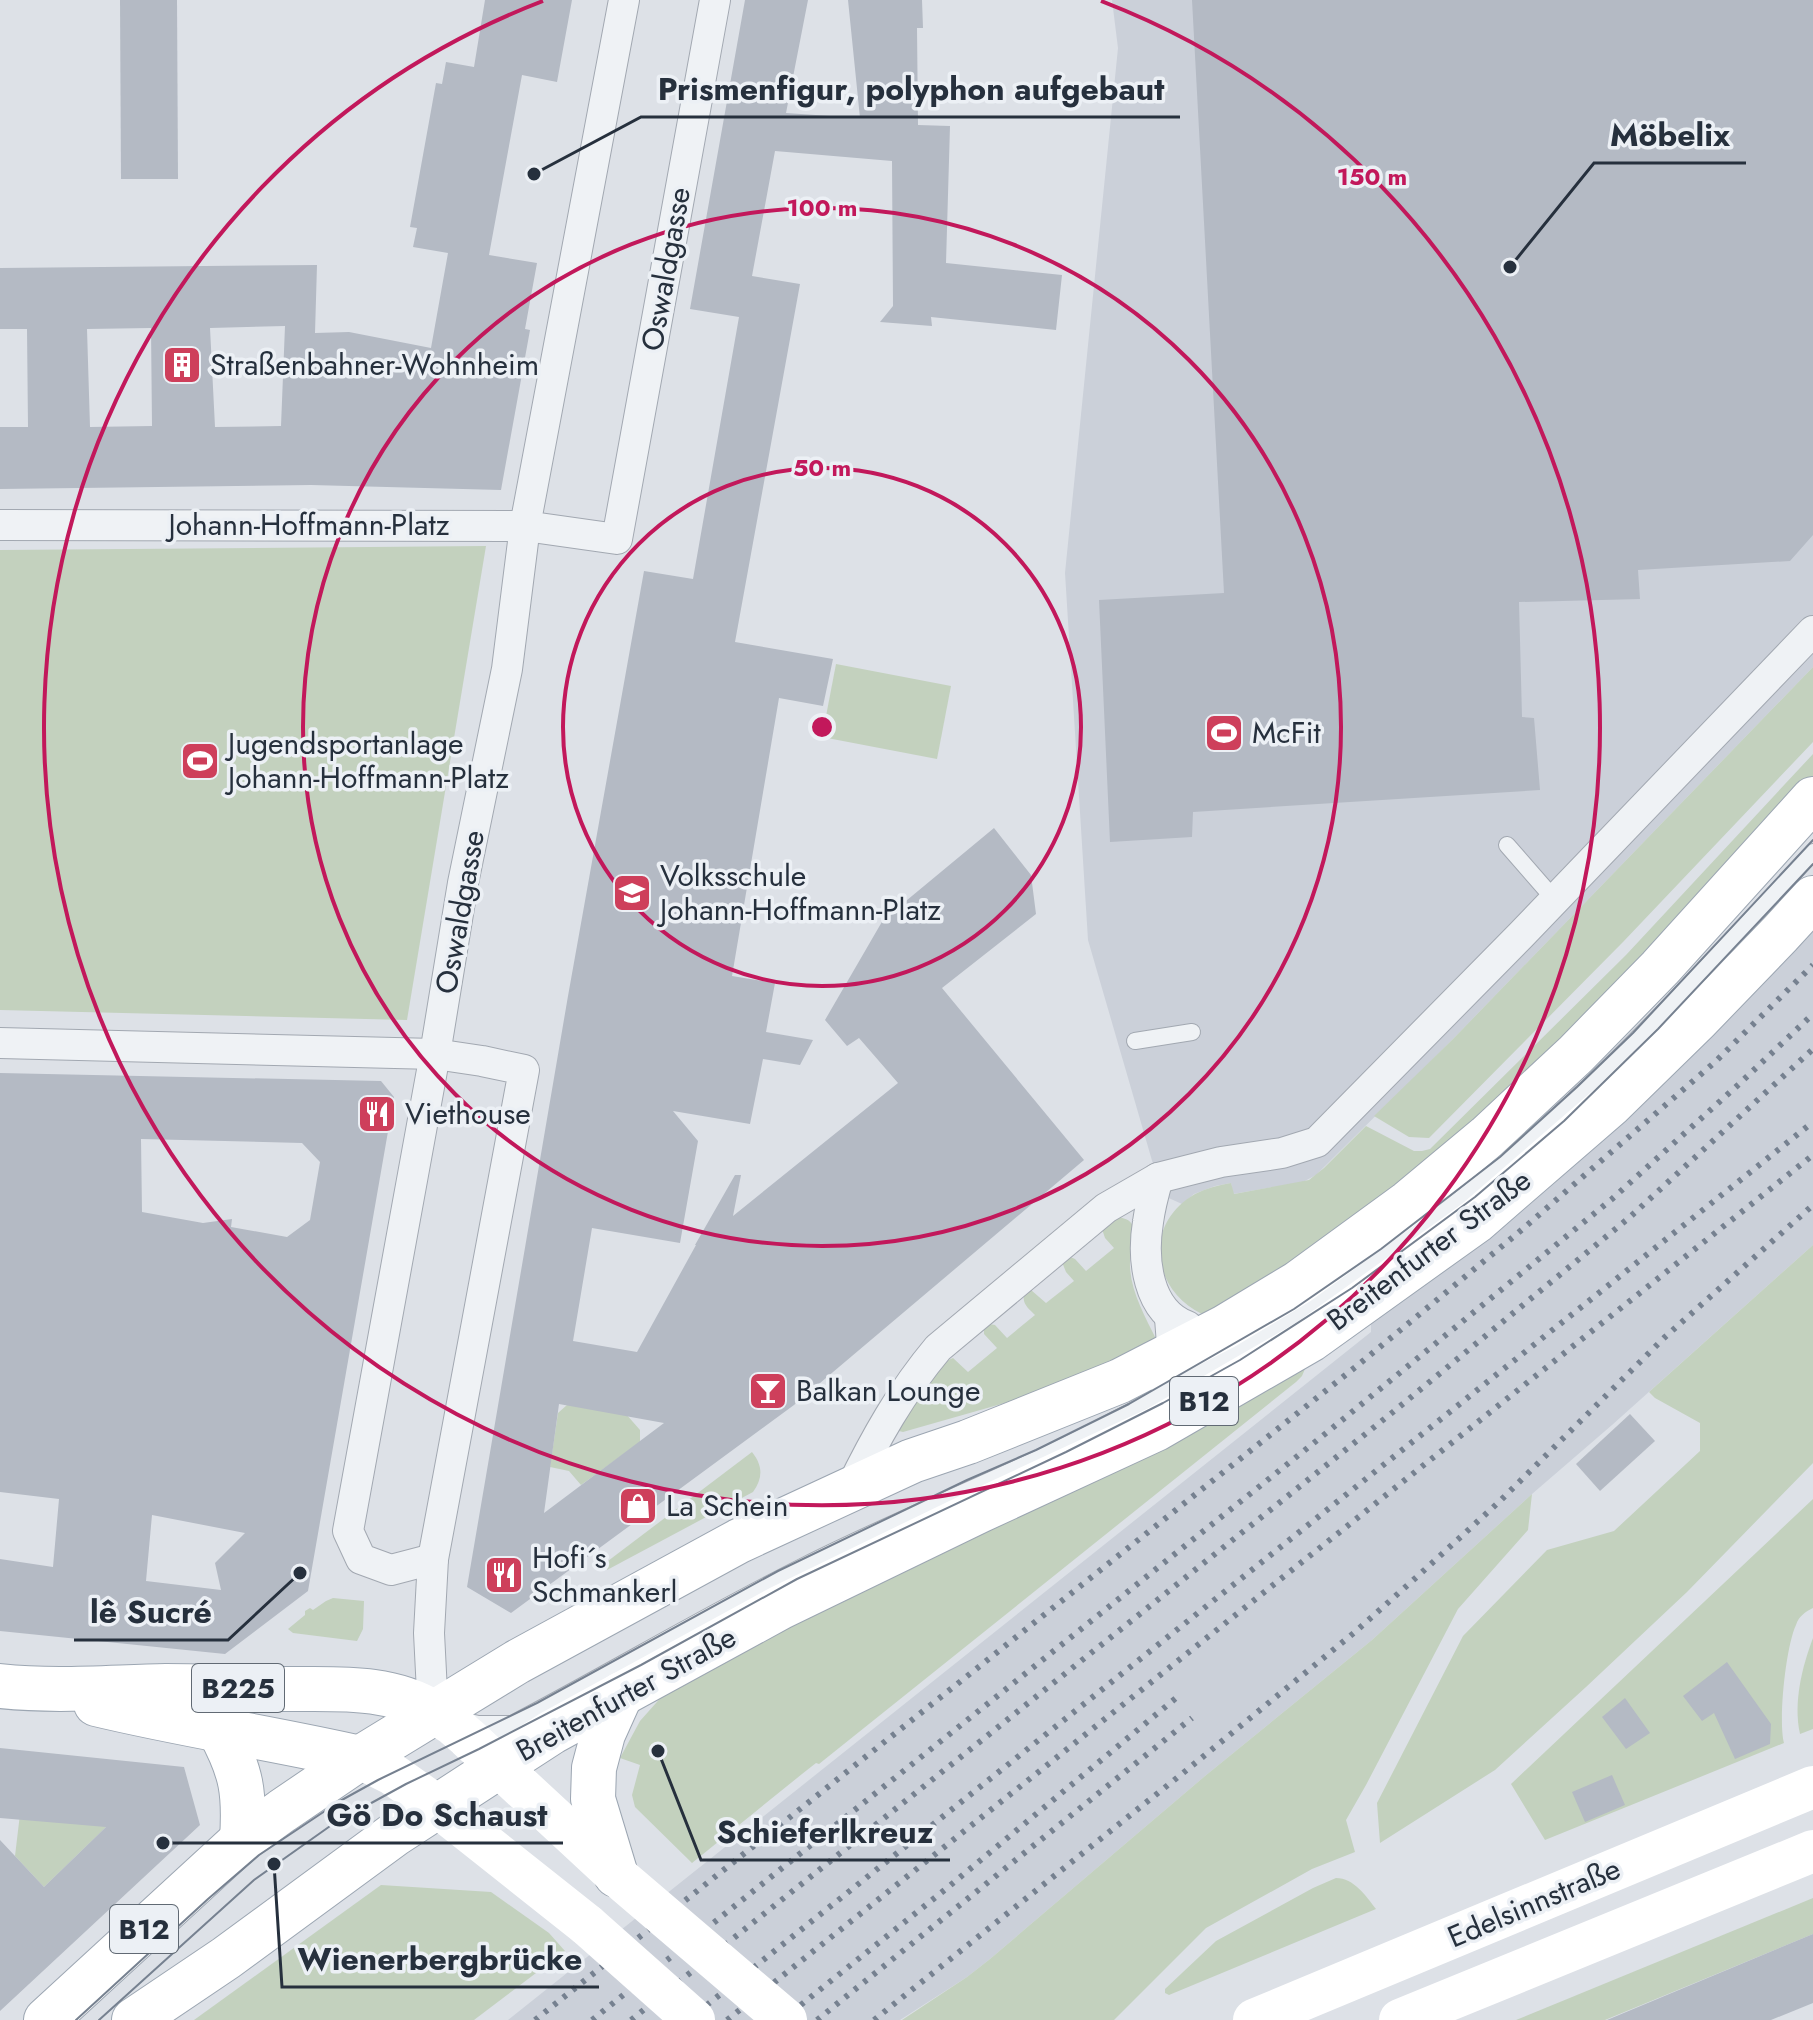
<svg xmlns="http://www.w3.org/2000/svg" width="1813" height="2020" font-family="Jost,sans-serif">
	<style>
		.built { fill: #cbd0d9 }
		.green { fill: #c3d1be }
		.building { fill: #b4bac4; fill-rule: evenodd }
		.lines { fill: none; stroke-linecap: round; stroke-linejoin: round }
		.service-casing { stroke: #a2a8b1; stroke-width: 18 }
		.minor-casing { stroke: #a2a8b1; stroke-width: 32 }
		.primary-casing { stroke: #9ca6b2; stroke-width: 46 }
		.service { stroke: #eff2f5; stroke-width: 16 }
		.minor { stroke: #eff2f5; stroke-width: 30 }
		.secondary { stroke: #fff; stroke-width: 42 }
		.primary { stroke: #fff; stroke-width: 44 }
		.tram { stroke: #768190; stroke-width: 2 }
		.rail { stroke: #768190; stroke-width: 6; stroke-dasharray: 4 8; stroke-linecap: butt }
		.secondary-bridge { stroke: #fff; stroke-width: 42 }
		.ring { fill: none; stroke: #c2185b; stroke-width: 4 }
		.labels { text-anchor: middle; stroke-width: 7; stroke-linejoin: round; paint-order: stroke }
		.shield { fill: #ecf0f5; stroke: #616a74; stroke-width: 2 }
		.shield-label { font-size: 28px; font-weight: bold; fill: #26303d }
		.street-label { font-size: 30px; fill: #26303d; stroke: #ecf0f5 }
		.poi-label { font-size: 30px; fill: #26303d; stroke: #ecf0f5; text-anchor: start }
		.centre { fill: #c2185b; stroke: #ecf0f5; stroke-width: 4 }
		.ring-label { font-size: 24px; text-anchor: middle; font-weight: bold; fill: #c2185b; stroke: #ecf0f5; stroke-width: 7; stroke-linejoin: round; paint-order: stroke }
		.leader { fill: none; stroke: #26303d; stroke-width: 3 }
		.callout-dot { fill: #26303d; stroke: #ecf0f5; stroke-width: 3 }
		.callout-label { font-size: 32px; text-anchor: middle; font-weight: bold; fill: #26303d; stroke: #ecf0f5; stroke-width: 7; stroke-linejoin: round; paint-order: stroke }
	</style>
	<rect width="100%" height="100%" fill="#dde1e7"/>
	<g class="built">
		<polygon points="1112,0 1813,0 1813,667 1453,1039 1316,1175 1303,1182 1233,1194 1231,1183 1215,1186 1194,1194 1182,1204 1162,1195 1088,940 1065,573 1118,48"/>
		<polygon points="1813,916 1813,1245 1612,1425 1532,1494 1372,1640 1205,1776 990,1959 967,1977 900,2020 508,2020 1371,1332 1371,1314"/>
	</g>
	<g class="green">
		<polygon points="486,546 407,1020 0,1010 0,550"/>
		<polygon points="836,664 951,686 937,759 822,737"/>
		<polygon points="1813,667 1813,742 1623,942 1429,1138 1409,1137 1374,1116 1453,1039"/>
		<path d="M1813,754V791L1538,1077L1274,1280L1202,1314C1151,1289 1143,1224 1195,1194C1207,1188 1219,1185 1231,1183L1234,1194L1309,1180L1324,1168L1366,1126L1414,1151H1422L1430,1149L1626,955Z"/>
		<path d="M1117,1217C1123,1218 1130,1219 1133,1226C1139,1237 1130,1251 1130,1262C1129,1289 1145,1316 1156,1339L1072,1384L903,1432L899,1431L898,1425L944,1362L953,1358L968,1372L997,1348L984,1334V1328L989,1324L995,1325L1007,1338L1035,1315C1029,1309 1022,1304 1024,1295L1031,1290L1046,1303L1074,1281L1066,1272L1062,1262L1068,1256L1075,1259L1086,1271L1114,1248L1105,1238L1102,1229Z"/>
		<polygon points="1813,1245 1813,1463 1687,1592 1586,1687 1495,1770 1380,1843 1377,1803 1463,1636 1547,1550 1614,1531 1700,1451 1700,1423 1655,1398 1649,1392"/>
		<polygon points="1307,1364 1302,1376 1296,1382 819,1764 816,1763 802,1774 692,1863 635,1807 632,1795 640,1765 620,1758 640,1721 664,1694 693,1674"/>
		<polygon points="611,1397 640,1430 640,1442 581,1485 569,1471 550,1467 558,1413 567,1405"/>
		<path d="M752,1452C763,1466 763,1478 753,1492L607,1570L604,1564Z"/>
		<polygon points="1532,1494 1528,1530 1458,1609 1366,1785 1346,1820 1355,1852 1312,1869 1206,1928 1114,2020 902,2020 967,1977 990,1959 1205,1776 1372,1640"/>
		<path d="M1813,1499V1608C1805,1612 1799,1616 1796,1625C1786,1646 1778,1720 1784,1743L1545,1840L1511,1784Z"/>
		<polygon points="333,1598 364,1601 363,1629 357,1641 293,1633 288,1629 305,1615 305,1611 310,1608 313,1610 326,1601"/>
		<path d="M1813,1638V1729L1800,1734C1793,1703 1802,1667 1813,1638Z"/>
		<path d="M20,1814C50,1823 74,1824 105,1824L106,1827L44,1887L15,1856Z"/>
		<path d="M1336,1878C1354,1878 1366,1896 1376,1909L1169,1995L1165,1993V1989L1216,1941L1313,1888Z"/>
		<polygon points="381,1885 491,1892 549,1933 565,1951 474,2020 194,2020"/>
		<polygon points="1813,1898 1813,1934 1605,2020 1516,2020"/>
	</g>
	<g class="building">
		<polygon points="120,0 177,0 178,179 121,179"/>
		<path d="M485,0H572L557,82L522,75L489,255L537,263L525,329L530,330L501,490L311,485L0,489V427H28L27,329H0V268L317,265L315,333L349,332L431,348L448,253L413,247L417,228L410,227L436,83L442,84L446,62L474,67ZM285,326L281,426L215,427L210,328ZM151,328L152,426L90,427L87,329Z"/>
		<path d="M745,0H808L786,113L860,118L848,0H922L923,28H917L918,125L950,126L946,263L1062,275L1056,330L931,317L932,326L880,322L893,306L892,161L775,151L752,276L800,284L735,642L833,659L823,706L779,698L732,976L775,983L766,1032L813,1040L800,1065L763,1059L750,1124L673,1111L698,1141L680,1243L592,1228L573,1341L637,1352L696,1245H695L735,1175H741L733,1216L898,1083L859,1038L847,1046L825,1020L883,920L994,828L1031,875L1036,914L942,988L1084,1160L794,1405L511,1613L467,1587L568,996L644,571L693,579L739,317L690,309ZM559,1404L664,1423L544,1513Z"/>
		<polygon points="1192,0 1813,0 1813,535 1790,561 1638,570 1640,599 1519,602 1522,717 1534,718 1540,790 1193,812 1192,837 1110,842 1099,600 1224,593"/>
		<path d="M0,1073L381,1081L394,1097L308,1591L225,1654L0,1631V1559L53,1567L59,1499L0,1492ZM141,1139L302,1143L320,1162L310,1220L287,1237L231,1227L232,1219L203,1223L142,1212ZM152,1515L245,1533L215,1563L221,1590L146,1581Z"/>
		<polygon points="1630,1414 1655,1441 1600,1491 1576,1464"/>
		<polygon points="1727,1662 1771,1724 1770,1744 1735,1759 1714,1713 1702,1721 1683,1696"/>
		<polygon points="1625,1698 1650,1733 1626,1749 1602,1717"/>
		<polygon points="0,1748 184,1767 200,1825 0,2011 0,1840 44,1887 106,1827 0,1818"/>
		<polygon points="1612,1775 1625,1805 1585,1822 1572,1792"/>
		<polygon points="1813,1934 1813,2003 1771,2020 1607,2020"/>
	</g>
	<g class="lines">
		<g class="service-casing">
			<g id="service">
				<polyline points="1507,845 1555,900"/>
				<polyline points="1135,1041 1192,1032"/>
				<polyline points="462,1720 478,1724 512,1724"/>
				<path d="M481,1747L512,1724C611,1672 706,1615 806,1565C881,1527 960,1495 1037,1459C1163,1399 1285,1326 1399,1245C1555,1135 1684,992 1813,852"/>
			</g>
		</g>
		<g class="minor-casing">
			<g id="minor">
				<polyline points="0,525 525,526 617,539 715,0"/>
				<polyline points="0,1043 435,1054 482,1061 524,1070 433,1559 429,1633 433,1712"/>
				<path d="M1158,1178C1154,1192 1150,1207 1148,1222C1142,1259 1147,1311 1187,1326"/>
				<polyline points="1137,1425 1159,1414 1174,1370 1170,1318"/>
				<path d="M850,1490C875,1439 901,1392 938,1348L1106,1208L1158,1178L1221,1162L1282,1153L1317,1142L1521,935L1813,631"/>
				<polyline points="433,1559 391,1570 361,1559 348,1531 435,1054 463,883 507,669 525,526 624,0"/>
			</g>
		</g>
		<g class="primary-casing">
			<g id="primary">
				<path d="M0,1686C55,1692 110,1687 166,1686C205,1686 244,1688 283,1689C334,1690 387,1684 433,1712"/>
				<path d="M96,1704C183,1725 272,1738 360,1758"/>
				<path d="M219,1730C242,1772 245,1793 242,1840"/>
				<polyline points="616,1875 593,1799 594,1768 603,1734 621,1694"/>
				<polyline points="46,2020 242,1840 282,1811 360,1758 517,1662 739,1541 912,1461 968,1442 1120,1381 1225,1327 1298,1283 1409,1202 1487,1137 1576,1054 1660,968 1813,799"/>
				<polyline points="134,2020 226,1958 395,1834 552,1732 781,1607 979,1511 1156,1429 1310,1340 1476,1221 1611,1104 1698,1019 1780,934 1813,898"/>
			</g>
		</g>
		<use href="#service" class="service"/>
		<use href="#minor" class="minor"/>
		<g class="secondary">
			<polyline points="433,1712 452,1724 467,1737 616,1875"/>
			<polyline points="360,1758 392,1774 437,1806 587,1925"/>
			<polyline points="1254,2020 1813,1787"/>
			<polyline points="1400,2020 1813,1851"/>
		</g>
		<use href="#primary" class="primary"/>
		<g class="tram">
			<polyline points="76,2020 208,1899 259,1855 340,1801 378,1780 537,1703 778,1571 967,1480 1036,1450 1129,1404 1294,1309 1381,1249 1500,1157 1577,1087 1633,1033 1813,840"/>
			<polyline points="99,2020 254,1880 333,1824 406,1784 479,1749 641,1665 797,1579 1066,1452 1163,1403 1240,1360 1352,1288 1475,1197 1564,1121 1658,1029 1813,864"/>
		</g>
		<g class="rail">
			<polyline points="535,2020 1358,1365 1518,1233 1715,1062 1813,965"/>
			<polyline points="592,2020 1325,1434 1612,1199 1738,1085 1813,1014"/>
			<polyline points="631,2020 1393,1412 1630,1217 1813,1049"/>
			<polyline points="688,2020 1813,1122"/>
			<polyline points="727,2020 1813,1155"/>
			<polyline points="782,2020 947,1888 1176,1698"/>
			<polyline points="817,2020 1192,1718"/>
			<polyline points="874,2020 1188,1769 1355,1632 1420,1574 1500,1501 1665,1337 1813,1205"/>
		</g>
		<g class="secondary-bridge">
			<polyline points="616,1875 786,2020"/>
			<polyline points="587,1925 694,2020"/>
		</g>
	</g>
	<g class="ring">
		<circle cx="822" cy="727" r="259"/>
		<circle cx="822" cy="727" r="519"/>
		<path d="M1101 1A778 778 0 1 1 543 1"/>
	</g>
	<defs>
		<g id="building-square" transform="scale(2)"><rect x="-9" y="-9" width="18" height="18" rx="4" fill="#ce3f5b" stroke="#ecf0f5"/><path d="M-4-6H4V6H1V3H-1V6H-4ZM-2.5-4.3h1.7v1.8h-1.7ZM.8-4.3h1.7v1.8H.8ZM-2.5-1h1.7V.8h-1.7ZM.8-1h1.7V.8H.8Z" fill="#fff"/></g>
		<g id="stadium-square" transform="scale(2)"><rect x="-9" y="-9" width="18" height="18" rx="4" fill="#ce3f5b" stroke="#ecf0f5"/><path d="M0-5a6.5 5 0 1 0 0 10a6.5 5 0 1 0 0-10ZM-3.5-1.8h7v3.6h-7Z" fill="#fff"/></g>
		<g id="school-square" transform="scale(2)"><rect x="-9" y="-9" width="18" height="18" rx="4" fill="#ce3f5b" stroke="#ecf0f5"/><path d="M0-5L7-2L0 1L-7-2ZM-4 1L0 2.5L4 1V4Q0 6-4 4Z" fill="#fff"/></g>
		<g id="restaurant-square" transform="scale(2)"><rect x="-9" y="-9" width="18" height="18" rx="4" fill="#ce3f5b" stroke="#ecf0f5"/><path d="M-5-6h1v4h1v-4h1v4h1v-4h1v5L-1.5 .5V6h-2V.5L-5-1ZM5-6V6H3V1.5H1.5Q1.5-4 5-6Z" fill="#fff"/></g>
		<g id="bar-square" transform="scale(2)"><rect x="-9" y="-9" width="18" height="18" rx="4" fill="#ce3f5b" stroke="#ecf0f5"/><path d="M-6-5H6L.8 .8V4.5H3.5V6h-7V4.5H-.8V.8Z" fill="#fff"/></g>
		<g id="shop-square" transform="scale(2)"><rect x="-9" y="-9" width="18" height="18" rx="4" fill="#ce3f5b" stroke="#ecf0f5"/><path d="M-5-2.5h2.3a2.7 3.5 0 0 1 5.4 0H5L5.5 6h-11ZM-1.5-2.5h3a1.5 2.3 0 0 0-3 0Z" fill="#fff"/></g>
	</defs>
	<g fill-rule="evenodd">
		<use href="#building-square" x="182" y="365"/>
		<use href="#stadium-square" x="1224" y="733"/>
		<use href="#stadium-square" x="200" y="761"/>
		<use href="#school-square" x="632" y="893"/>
		<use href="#restaurant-square" x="377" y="1114"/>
		<use href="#bar-square" x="768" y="1391"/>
		<use href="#shop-square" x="638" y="1506"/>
		<use href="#restaurant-square" x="504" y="1575"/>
	</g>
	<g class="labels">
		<g class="shield">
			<rect x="1170" y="1377" width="68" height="48" rx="6"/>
			<rect x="192" y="1664" width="92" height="48" rx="6"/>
			<rect x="110" y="1905" width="68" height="48" rx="6"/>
		</g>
		<g class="shield-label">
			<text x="1204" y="1411">B12</text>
			<text x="238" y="1698">B225</text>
			<text x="144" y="1939">B12</text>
		</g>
		<g class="street-label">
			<text transform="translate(666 269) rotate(-80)" y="10">Oswaldgasse</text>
			<text x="309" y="535">Johann-Hoffmann-Platz</text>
			<text transform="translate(460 912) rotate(-80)" y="10">Oswaldgasse</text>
			<text transform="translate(1429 1250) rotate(-37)" y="10">Breitenfurter Straße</text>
			<text transform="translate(626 1694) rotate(-29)" y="10">Breitenfurter Straße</text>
			<text transform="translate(1534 1903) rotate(-23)" y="10">Edelsinnstraße</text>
		</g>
		<g class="poi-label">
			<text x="210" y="375">Straßenbahner-Wohnheim</text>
			<text x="1252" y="743">McFit</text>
			<text x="228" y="754">Jugendsportanlage<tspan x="228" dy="34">Johann-Hoffmann-Platz</tspan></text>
			<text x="660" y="886">Volksschule<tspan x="660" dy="34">Johann-Hoffmann-Platz</tspan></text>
			<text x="405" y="1124">Viethouse</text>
			<text x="796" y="1401">Balkan Lounge</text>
			<text x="666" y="1516">La Schein</text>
			<text x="532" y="1568">Hofi´s<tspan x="532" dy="34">Schmankerl</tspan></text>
		</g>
	</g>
	<circle cx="822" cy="727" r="12" class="centre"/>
	<g class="ring-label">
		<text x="1372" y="185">150 m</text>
		<text x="822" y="216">100 m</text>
		<text x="822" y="476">50 m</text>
	</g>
	<path class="leader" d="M534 174L641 117H1180M1510 267L1594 163H1746M300 1573L228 1640H74M163 1843L310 1843H563M658 1751L701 1860H950M274 1864L282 1987H599"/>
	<g class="callout-dot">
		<circle cx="534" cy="174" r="8"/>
		<circle cx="1510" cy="267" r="8"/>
		<circle cx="300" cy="1573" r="8"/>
		<circle cx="163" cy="1843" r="8"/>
		<circle cx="658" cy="1751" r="8"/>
		<circle cx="274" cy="1864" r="8"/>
	</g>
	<g class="callout-label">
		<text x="911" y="100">Prismenfigur, polyphon aufgebaut</text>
		<text x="1670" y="146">Möbelix</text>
		<text x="151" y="1623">lê Sucré</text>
		<text x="437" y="1826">Gö Do Schaust</text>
		<text x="825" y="1843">Schieferlkreuz</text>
		<text x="440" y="1970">Wienerbergbrücke</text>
	</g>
</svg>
